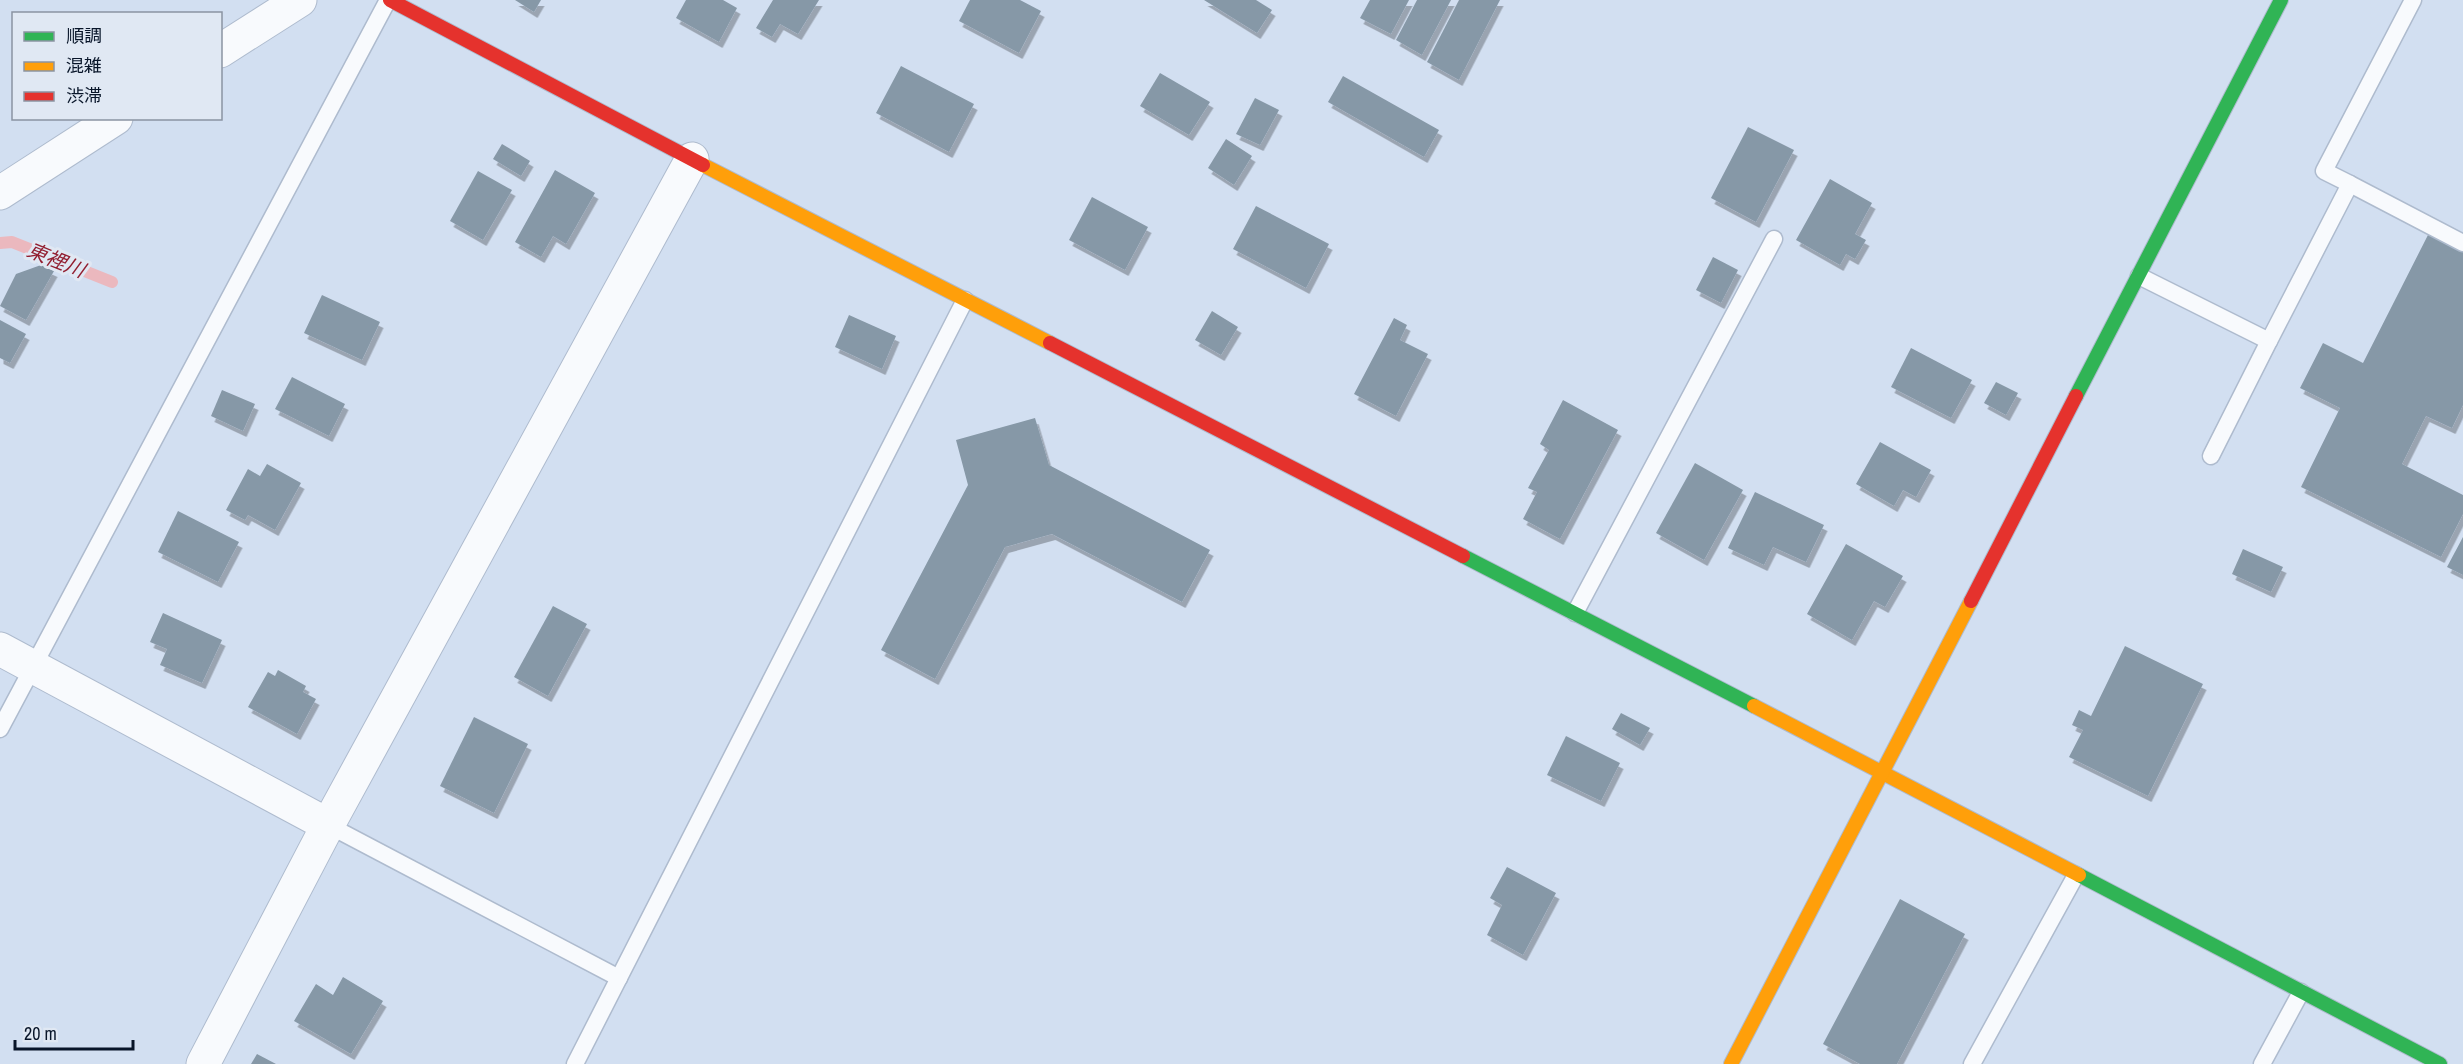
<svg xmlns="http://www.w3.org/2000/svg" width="2463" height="1064" font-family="'Archivo Narrow','Noto Sans JP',sans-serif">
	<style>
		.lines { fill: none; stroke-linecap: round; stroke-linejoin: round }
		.stream { stroke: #ebb8be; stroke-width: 12 }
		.building { fill: #8698a7; filter: url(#shadow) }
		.lane-casing { stroke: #aebbce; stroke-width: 19 }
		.street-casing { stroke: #aebbce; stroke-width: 35 }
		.fast-casing { stroke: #aebbce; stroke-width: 16 }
		.slow-casing { stroke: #aebbce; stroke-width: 16 }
		.jam-casing { stroke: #aebbce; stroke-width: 16 }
		.lane { stroke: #f8fafd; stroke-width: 16 }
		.street { stroke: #f8fafd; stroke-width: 33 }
		.fast { stroke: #30b455; stroke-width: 14 }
		.slow { stroke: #ff9f0a; stroke-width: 14 }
		.jam { stroke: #e5322d; stroke-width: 14 }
		.labels { text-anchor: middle; stroke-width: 6; stroke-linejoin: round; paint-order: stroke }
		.water-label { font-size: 20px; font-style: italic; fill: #921f31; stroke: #e0e8f3 }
	</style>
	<defs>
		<filter id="shadow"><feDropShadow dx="3.5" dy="6" stdDeviation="0" flood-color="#0004"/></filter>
	</defs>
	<rect width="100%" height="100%" fill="#d2dff1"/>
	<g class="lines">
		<polyline class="stream" points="0,243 12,242 112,282"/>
	</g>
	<g class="building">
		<polygon points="515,0 541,0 534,12"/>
		<polygon points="686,0 723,0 737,8 719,42 676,18"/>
		<polygon points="773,0 819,0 798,34 780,24 772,37 756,28"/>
		<polygon points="970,0 1020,0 1041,11 1019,53 959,21"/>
		<polygon points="1204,0 1256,0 1272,10 1257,33"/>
		<polygon points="1370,0 1409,0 1391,34 1360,18"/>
		<polygon points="1417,0 1451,0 1422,55 1396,40"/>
		<polygon points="1459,0 1500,0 1459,80 1427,62"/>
		<polygon points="901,66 974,104 949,152 876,113"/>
		<polygon points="1160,73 1210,102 1189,135 1140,106"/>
		<polygon points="1343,76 1439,130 1424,157 1328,102"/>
		<polygon points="1255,98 1279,110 1260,145 1236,134"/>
		<polygon points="1748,127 1794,150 1756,222 1711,198"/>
		<polygon points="1226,139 1252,156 1234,185 1208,168"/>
		<polygon points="502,144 530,161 521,176 493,159"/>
		<polygon points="555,170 595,193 566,244 553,236 541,257 515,242"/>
		<polygon points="478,171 512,190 483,240 450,221"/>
		<polygon points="1830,179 1872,203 1855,234 1866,240 1855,259 1846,254 1840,265 1796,240"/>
		<polygon points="1092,197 1148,227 1125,270 1069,240"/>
		<polygon points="1256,206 1329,244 1306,288 1233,249"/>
		<polygon points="2429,233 2463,250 2463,405 2452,428 2426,416 2402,464 2463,495 2463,514 2441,557 2301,487 2340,408 2300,388 2323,343 2363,363"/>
		<polygon points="1713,257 1738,270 1721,303 1696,290"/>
		<polygon points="41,265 54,271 26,320 0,306 16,274"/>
		<polygon points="322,295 380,322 362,360 304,333"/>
		<polygon points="1212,311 1238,327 1221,355 1195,340"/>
		<polygon points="849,315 896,336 882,369 835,347"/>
		<polygon points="1394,318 1407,325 1400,340 1428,354 1396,416 1354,394"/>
		<polygon points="0,320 26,334 10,363 0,358"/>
		<polygon points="1911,348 1972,380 1951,418 1891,387"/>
		<polygon points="292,377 345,404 329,436 275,409"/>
		<polygon points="1996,382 2018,393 2006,415 1984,403"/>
		<polygon points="222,390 255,404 243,431 211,416"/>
		<polygon points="1563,400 1618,430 1560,539 1523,519 1537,492 1528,488 1549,450 1540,444"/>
		<polygon points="1035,418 1049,465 1210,550 1182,602 1052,534 1005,547 935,679 881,650 968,485 956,440"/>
		<polygon points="1880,442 1931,470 1916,497 1903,490 1894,506 1856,484"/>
		<polygon points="1695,463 1743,490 1704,560 1656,533"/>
		<polygon points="267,464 301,483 275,530 248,515 245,520 226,510 248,469 260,476"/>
		<polygon points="1755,492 1824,525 1806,562 1773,547 1764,565 1728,548"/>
		<polygon points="178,511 239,542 218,582 158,552"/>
		<polygon points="2463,537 2463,575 2447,567"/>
		<polygon points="1846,544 1903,576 1885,607 1874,601 1852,640 1807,614"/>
		<polygon points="2243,549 2283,567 2271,592 2232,574"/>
		<polygon points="553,606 587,624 548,696 514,677"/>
		<polygon points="163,613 222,640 202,683 160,665 167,649 150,642"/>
		<polygon points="2125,646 2203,684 2148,796 2069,757 2083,730 2072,725 2079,710 2091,716"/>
		<polygon points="278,670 306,686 303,692 316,699 297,734 248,707 268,672 275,676"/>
		<polygon points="1621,713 1650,728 1640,745 1612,729"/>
		<polygon points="474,717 528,744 494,813 440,786"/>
		<polygon points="1566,736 1620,763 1601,801 1547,775"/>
		<polygon points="1507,867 1556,893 1523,955 1487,935 1502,905 1490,898"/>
		<polygon points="1900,899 1965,934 1897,1064 1860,1064 1823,1044"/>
		<polygon points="343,977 383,1001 351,1054 294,1021 316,984 333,995"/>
		<polygon points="257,1054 276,1064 251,1064"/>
	</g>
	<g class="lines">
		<g class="lane-casing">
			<g id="lane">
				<polyline points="2350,184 2463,243"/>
				<polyline points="2139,276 2269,341 2350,184 2324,171 2413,0"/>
				<polyline points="2211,456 2269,341"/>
				<polyline points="1575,613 1774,239"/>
				<polyline points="0,729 388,0"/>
				<polyline points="328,825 619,978"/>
				<polyline points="575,1064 965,300"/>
				<polyline points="1972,1064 2076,875"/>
				<polyline points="2262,1064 2301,992"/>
			</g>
		</g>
		<g class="street-casing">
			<g id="street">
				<polyline points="220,51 300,0"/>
				<polyline points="0,193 116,118"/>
				<polyline points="0,649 328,825"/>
				<polyline points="203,1064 328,825 692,159"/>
			</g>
		</g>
		<g class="fast-casing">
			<g id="fast">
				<polyline points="2076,396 2281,0"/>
				<polyline points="1463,556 1754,706"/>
				<polyline points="2079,875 2440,1064"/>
			</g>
		</g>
		<g class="slow-casing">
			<g id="slow">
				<polyline points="703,165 1050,343"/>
				<polyline points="1754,706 2079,875"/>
				<polyline points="1731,1064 1971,601"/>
			</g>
		</g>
		<g class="jam-casing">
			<g id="jam">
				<polyline points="390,0 703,165"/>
				<polyline points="1050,343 1463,556"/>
				<polyline points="1971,601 2076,396"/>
			</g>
		</g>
		<use href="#lane" class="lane"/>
		<use href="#street" class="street"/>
		<use href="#fast" class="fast"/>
		<use href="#slow" class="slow"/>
		<use href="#jam" class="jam"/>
	</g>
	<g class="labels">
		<g class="water-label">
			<text transform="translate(56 260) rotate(22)" y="7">東裡川</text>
		</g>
	</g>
	<rect x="12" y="12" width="210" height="108" fill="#e0e8f3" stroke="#8a94a2" stroke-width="1.5"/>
	<rect x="24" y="32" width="30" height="9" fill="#30b455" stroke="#8a94a2" stroke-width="1.5"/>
	<text x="66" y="42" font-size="18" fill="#081529">順調</text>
	<rect x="24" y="62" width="30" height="9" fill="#ff9f0a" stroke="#8a94a2" stroke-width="1.5"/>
	<text x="66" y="72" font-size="18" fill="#081529">混雑</text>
	<rect x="24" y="92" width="30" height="9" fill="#e5322d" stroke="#8a94a2" stroke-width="1.5"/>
	<text x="66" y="102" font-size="18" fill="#081529">渋滞</text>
	<path d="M15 1040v9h118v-9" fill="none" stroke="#081529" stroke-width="3"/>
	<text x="24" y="1040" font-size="18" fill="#081529" stroke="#e0e8f3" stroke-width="4.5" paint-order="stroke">20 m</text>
</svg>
